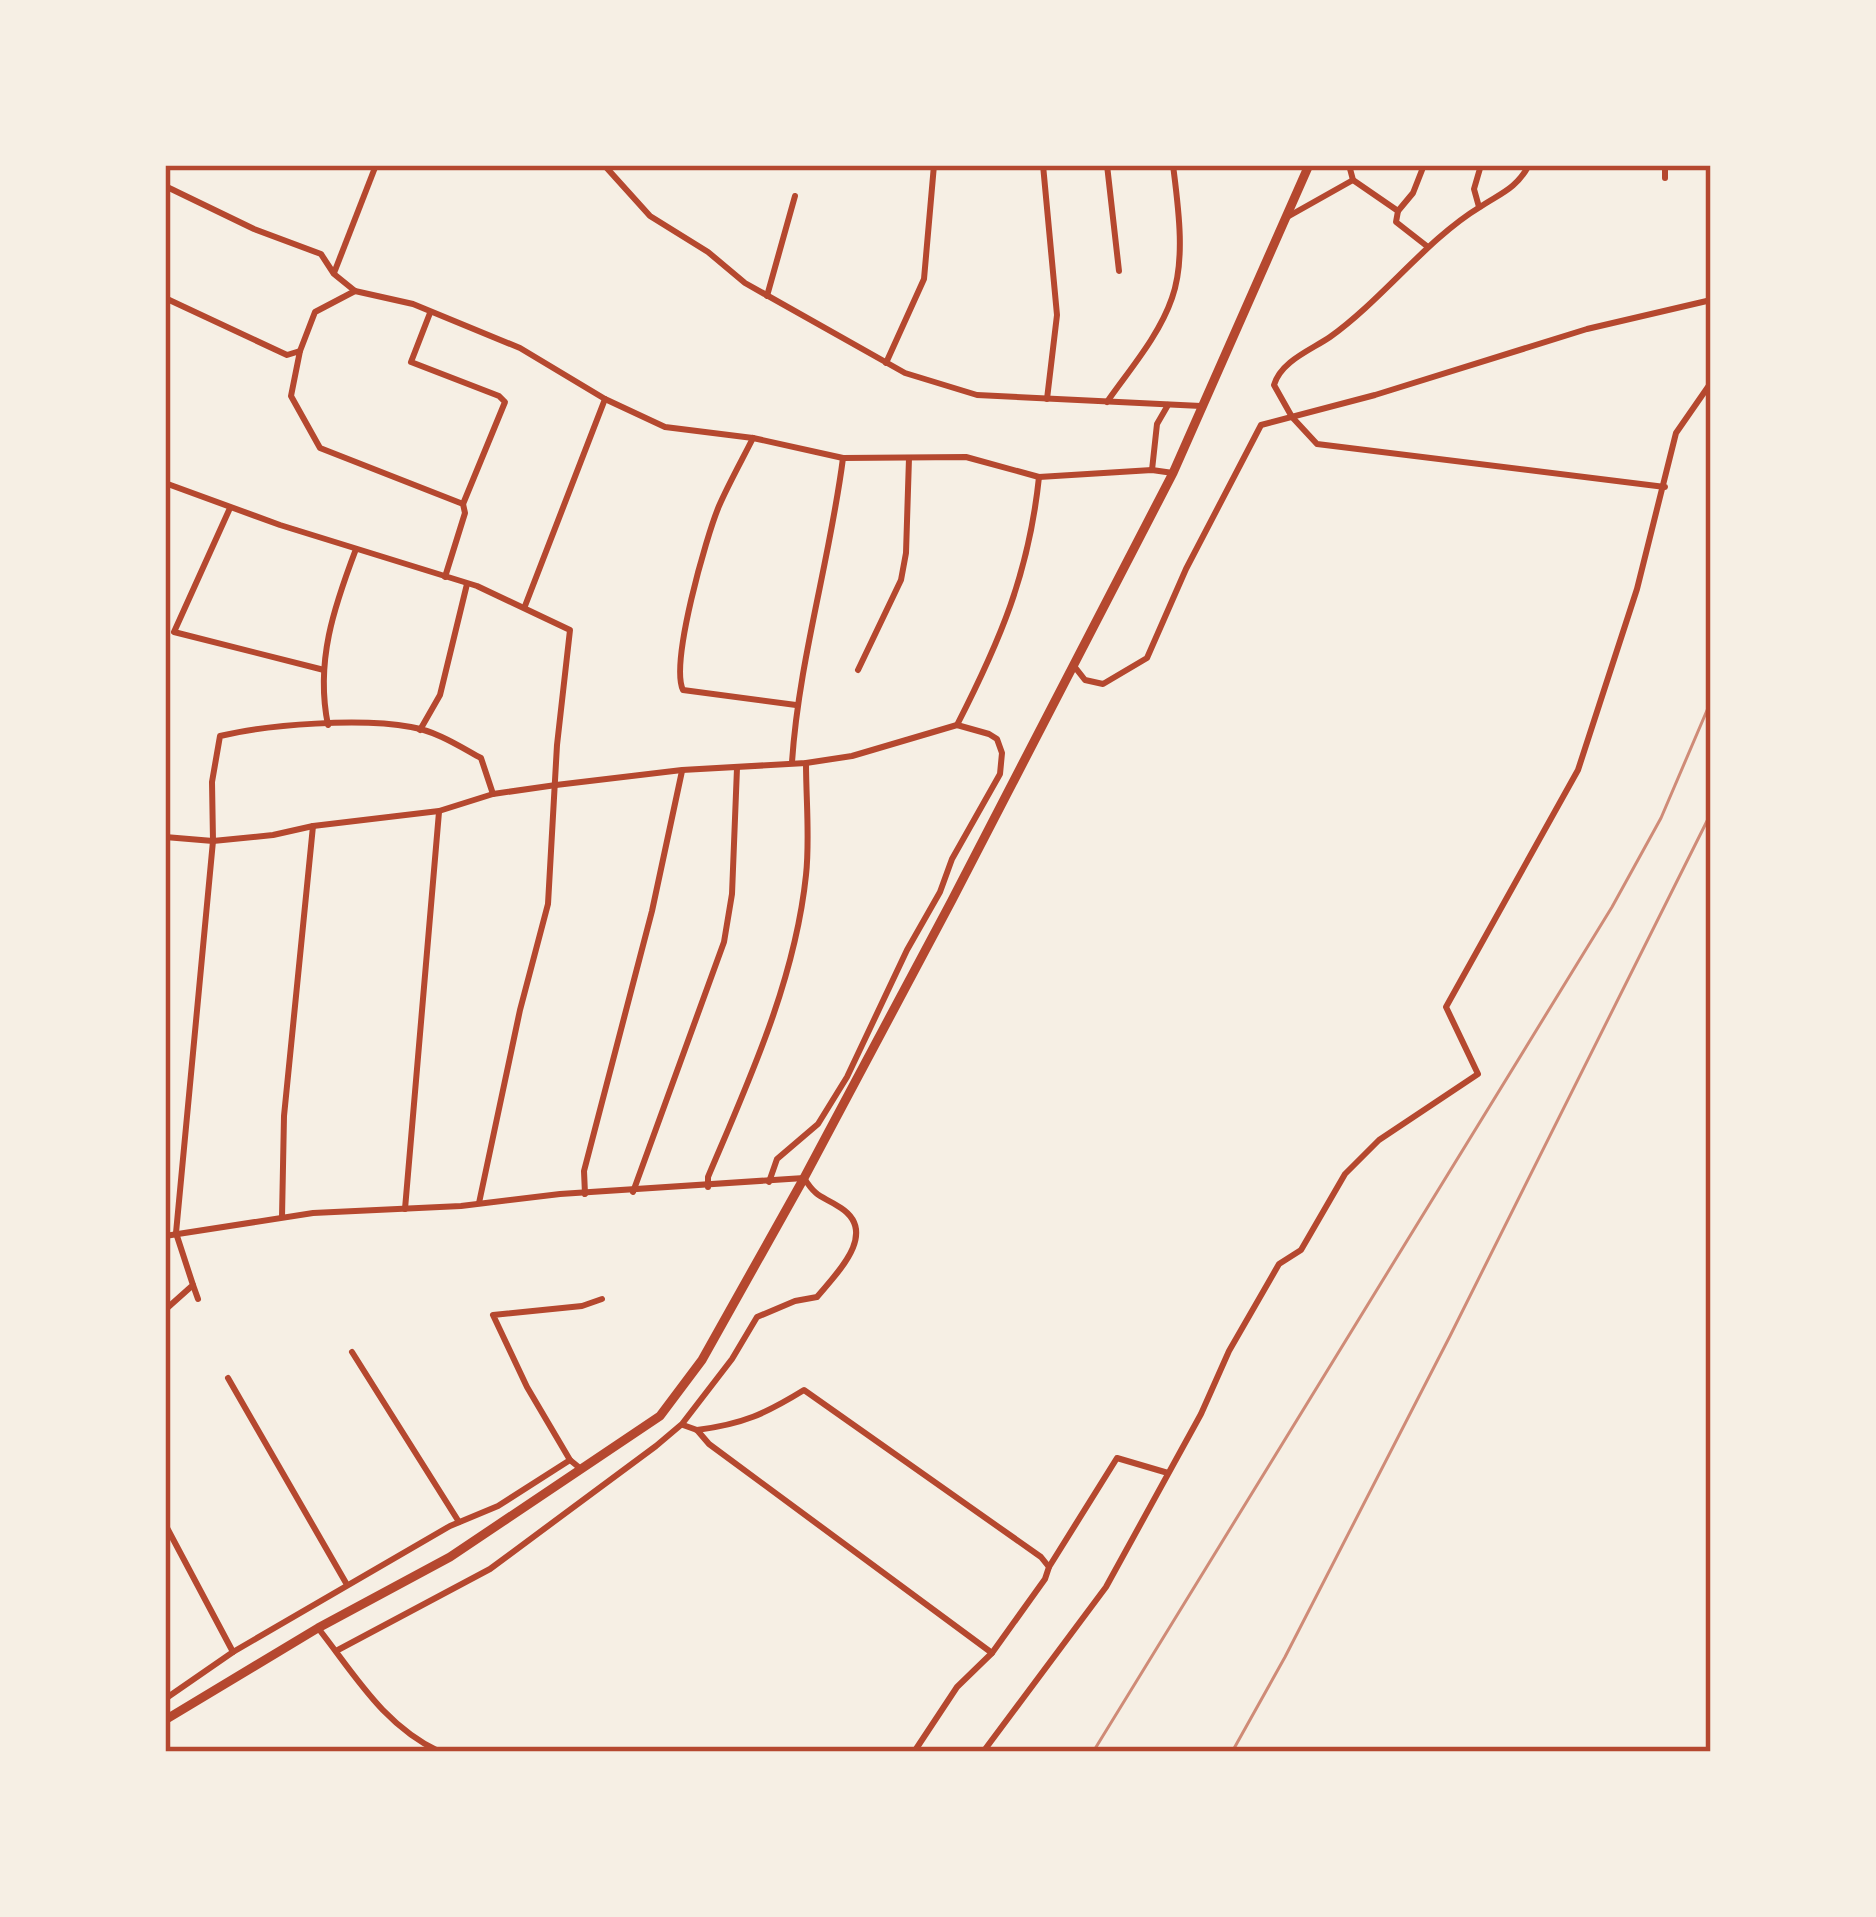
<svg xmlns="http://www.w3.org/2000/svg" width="1876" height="1917" font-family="'DejaVu Sans',sans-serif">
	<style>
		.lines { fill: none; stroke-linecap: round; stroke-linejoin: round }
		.minor { stroke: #b5482f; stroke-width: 6 }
		.secondary { stroke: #b5482f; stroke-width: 9 }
		.rail { stroke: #cf8b77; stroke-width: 3 }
		.neatline { fill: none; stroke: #b5482f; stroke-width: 4.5 }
	</style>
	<rect width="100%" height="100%" fill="#f6efe4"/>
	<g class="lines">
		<g class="minor">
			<polyline points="604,165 650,216 708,252 745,283 905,373 977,395 1201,406"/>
			<polyline points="994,165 994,167"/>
			<polyline points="1043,165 1057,315 1047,399"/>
			<polyline points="1107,165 1119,271"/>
			<polyline points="1349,165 1353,180 1398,211 1396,222 1428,247"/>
			<path d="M1529,165C1516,189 1501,193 1480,207C1427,239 1383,299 1330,337C1311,350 1281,361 1274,385L1292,417L1317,444L1665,487"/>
			<polyline points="1665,178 1665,165"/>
			<polyline points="165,186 254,229 321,254 334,274 355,291 413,304 520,348 605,399 665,427 753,438 843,458 966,457 1039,477 1152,470 1173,473"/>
			<polyline points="1479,207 1474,189 1481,165"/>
			<polyline points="1398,211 1413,193 1424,165"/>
			<polyline points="1289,216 1353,180"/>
			<polyline points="334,273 376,165"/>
			<polyline points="767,296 795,196"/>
			<polyline points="165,298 287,355 300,351 315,312 355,291"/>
			<polyline points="430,313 411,362 499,396 505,402 463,504"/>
			<polyline points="300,351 291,396 320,448 463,504 465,513 445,577"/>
			<polyline points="886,363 924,279 934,165"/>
			<path d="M1107,402C1130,369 1159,336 1172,298C1186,259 1178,205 1173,165"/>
			<path d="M753,438C742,460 729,483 719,506C706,537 670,663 683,690L796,705"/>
			<polyline points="1152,470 1157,424 1168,405"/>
			<polyline points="165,483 280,525 477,586 570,630 557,745 548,904 520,1010 479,1203"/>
			<polyline points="230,508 174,632 324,670"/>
			<polyline points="525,606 605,399"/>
			<polyline points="1074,666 1085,680 1103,684 1147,658 1186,569 1261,425 1375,395 1587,329 1711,300"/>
			<polyline points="858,670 901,580 906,553 909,458"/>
			<path d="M328,725C315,662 334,607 356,549"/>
			<path d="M957,725C1000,641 1029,573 1039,477"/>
			<polyline points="420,730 440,695 467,584"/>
			<path d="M792,762C799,659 830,560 843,458"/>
			<polyline points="165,837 213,841 273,835 313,826 439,811 493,794 556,785 682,770 806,763 852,756 957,725 989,734 997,739 1002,753 1000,774 952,859 940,892 907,950 847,1077 818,1124 777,1159 769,1182"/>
			<path d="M708,1187V1177C749,1080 795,981 806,875C810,839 806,800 806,763"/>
			<polyline points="633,1192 724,942 732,894 737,768"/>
			<polyline points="585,1194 584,1171 652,911 682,771"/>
			<polyline points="405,1209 439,812"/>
			<polyline points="282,1217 284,1116 313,826"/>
			<path d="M165,1236L313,1213L461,1206L560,1194L804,1178C818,1200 822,1195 841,1208C879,1233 836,1274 817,1297L795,1301L757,1317L732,1359L682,1424L656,1446L490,1569L336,1651"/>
			<polyline points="193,1285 198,1299"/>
			<path d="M165,1310L193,1285L176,1233L213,841L212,782L220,736C270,724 361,718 411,727C436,731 459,746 481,758L493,794"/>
			<polyline points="352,1352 459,1522"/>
			<polyline points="228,1378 346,1583"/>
			<polyline points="683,1425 697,1430 709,1444 992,1653 957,1687 914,1752"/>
			<path d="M697,1430C743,1424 765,1414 804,1390L1041,1557L1049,1567L1045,1579L992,1653"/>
			<polyline points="570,1460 527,1387 493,1315 582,1306 602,1299"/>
			<polyline points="165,1524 233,1652 165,1699"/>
			<polyline points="1049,1567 1117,1458 1168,1473"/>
			<path d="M318,1628C355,1675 383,1725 440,1752"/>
			<polyline points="233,1652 450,1526 498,1506 570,1460 581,1469"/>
			<polyline points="983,1752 1106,1587 1201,1414 1229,1351 1279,1264 1301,1250 1345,1174 1379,1140 1478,1074 1446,1007 1578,770 1637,589 1676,433 1710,384 1711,373"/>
		</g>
		<polyline class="secondary" points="165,1720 318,1628 450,1557 660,1416 702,1360 804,1178 951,902 1173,473 1309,165"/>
		<g class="rail">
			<polyline points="1093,1752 1612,907 1661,818 1711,701"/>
			<polyline points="1232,1752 1285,1657 1450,1336 1711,813"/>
		</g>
	</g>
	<rect width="1876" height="1917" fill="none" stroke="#f6efe4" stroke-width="336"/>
	<rect x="168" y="168" width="1540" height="1581" class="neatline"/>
</svg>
